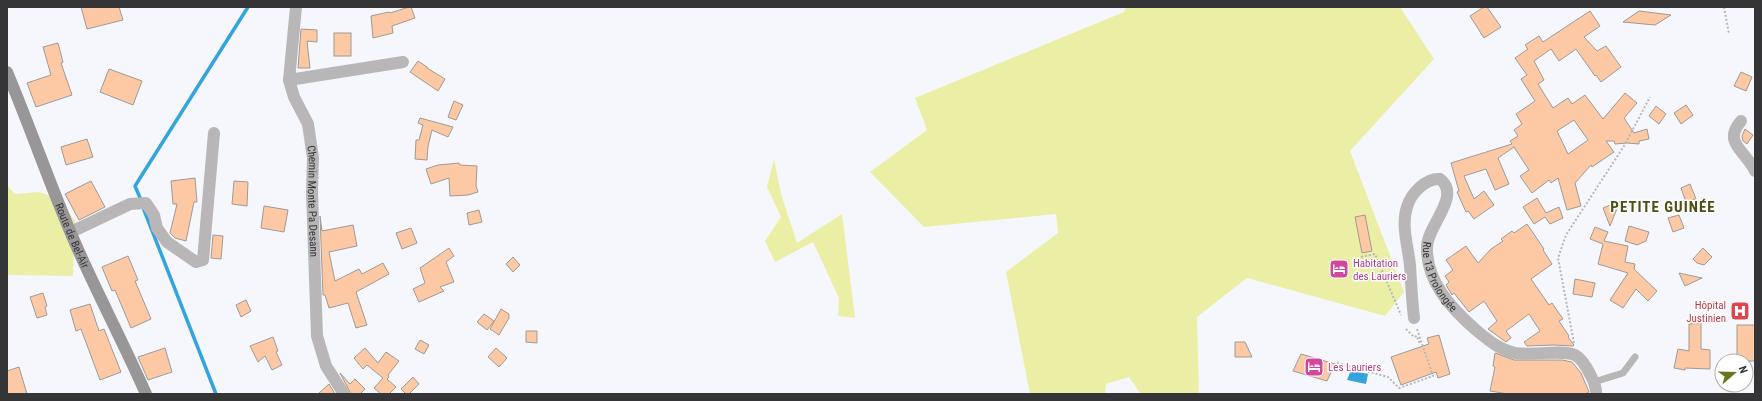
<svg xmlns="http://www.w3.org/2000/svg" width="1762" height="401" font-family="'Roboto Condensed',sans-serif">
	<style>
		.green { fill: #ebefa6 }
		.water { fill: #34a4dc }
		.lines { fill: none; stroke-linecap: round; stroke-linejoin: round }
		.stream { stroke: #34a4dc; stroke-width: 3.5 }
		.building { fill: #fdc9a4; stroke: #9e9a96; fill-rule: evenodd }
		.path { stroke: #b6b7bb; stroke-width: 2; stroke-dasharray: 2 2; stroke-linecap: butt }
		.lane { stroke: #b8b6b7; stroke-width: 7 }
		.street { stroke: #b8b6b7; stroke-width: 12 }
		.secondary { stroke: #999698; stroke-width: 12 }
		.labels { text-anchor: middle; stroke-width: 3; stroke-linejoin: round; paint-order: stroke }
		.street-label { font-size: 11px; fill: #353537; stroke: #fff }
		.hotel-label { font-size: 11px; fill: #b23c85; stroke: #fff; text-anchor: start }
		.health-label { font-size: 11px; fill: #be3a42; stroke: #fff; text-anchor: end }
		.district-label { font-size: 15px; font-weight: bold; letter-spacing: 1px; fill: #4c5015; stroke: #fff }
	</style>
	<rect width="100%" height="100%" fill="#f6f7fc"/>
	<g class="green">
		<polygon points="1126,7 1400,7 1434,59 1350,151 1404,292 1385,316 1247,278 1197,317 1199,394 1141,394 1129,377 1106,384 1105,394 1030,394 1006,272 1058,233 1056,214 924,227 870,172 927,130 915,98 1124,12"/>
		<polygon points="774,159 781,194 797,243 842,214 855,318 838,316 839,298 813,242 775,262 765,241 781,217 767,187"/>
		<polygon points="7,185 15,194 38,192 59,198 75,221 73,276 7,275"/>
	</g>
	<polygon class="water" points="1351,370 1368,374 1366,384 1347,380"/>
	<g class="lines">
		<g class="stream">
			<polyline points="141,200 135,186 248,7"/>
			<polyline points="144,210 216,394"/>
		</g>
	</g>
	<g class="building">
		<polygon points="81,7 119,7 123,20 87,29"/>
		<polygon points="409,7 411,7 415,18 392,26 393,33 373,38 371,16 389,12 390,13"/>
		<polygon points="1484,7 1487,7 1501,27 1484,38 1470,16"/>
		<path d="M1590,11L1600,26L1584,37L1597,51L1606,46L1621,67L1601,82L1596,75L1595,76L1576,49L1559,61L1551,49L1534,61L1544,80L1538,84L1553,108L1568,98L1572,104L1585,95L1603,119L1625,93L1637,103L1624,118L1634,133L1647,129L1649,139L1639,141V144L1627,143L1615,144L1614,141H1606L1614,152L1592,167L1591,165L1575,183L1581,206L1567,210L1558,178L1551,183L1549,180L1532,193L1520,176L1529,170L1514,147L1498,158L1509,184L1495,190L1486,169L1464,176L1474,199L1484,191L1494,205L1474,219L1468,211L1466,212L1457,192L1459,191L1451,163L1512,144L1510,141L1518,136L1514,130L1522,124L1516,114L1535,101L1521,79L1527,75L1515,58L1528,49L1525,45L1539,36L1543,42ZM1574,120L1588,140L1568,154L1557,131Z"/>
		<polygon points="1639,11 1671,15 1655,25 1623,22"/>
		<polygon points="301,29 317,30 317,42 307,41 310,68 298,68"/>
		<rect x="334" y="33" width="17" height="23"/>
		<polygon points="58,43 63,62 61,63 72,95 36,107 27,83 51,75 43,47"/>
		<polygon points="418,61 427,67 427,68 445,79 438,91 410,72"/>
		<polygon points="109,69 142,81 133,105 100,92"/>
		<polygon points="1741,72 1752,77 1746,91 1734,86"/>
		<polygon points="454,101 463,105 456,120 448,117"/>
		<polygon points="1686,105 1693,115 1681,124 1674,113"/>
		<polygon points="1656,106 1666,114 1659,124 1649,116"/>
		<polygon points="420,118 453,127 448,137 432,130 428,146 427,160 415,159 416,140 419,140 423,125 418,123"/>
		<polygon points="1745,129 1753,135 1747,144 1743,141 1742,136"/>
		<polygon points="87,139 93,157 66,165 61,147"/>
		<polygon points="459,163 460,165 477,166 476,186 478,192 468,195 450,196 449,178 431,184 426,169 438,165"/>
		<polygon points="195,178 197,202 194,202 186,241 175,238 170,233 177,204 173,204 171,181"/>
		<polygon points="91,181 105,207 79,220 65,194"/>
		<polygon points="234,181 248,182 247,206 232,204"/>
		<polygon points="1690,184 1696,199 1686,202 1681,188"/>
		<polygon points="1537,198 1546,213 1559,207 1563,218 1550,224 1545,217 1534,224 1523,207"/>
		<polygon points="1620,201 1610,226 1603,208"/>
		<polygon points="264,206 288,210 284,232 261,228"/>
		<polygon points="479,210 482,222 469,225 467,213"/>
		<polygon points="1365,215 1372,251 1362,253 1355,217"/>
		<polygon points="1679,215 1684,228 1673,232 1668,218"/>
		<polygon points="320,216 322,231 353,225 357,246 329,252 335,281 359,269 362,274 383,263 389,274 356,292 367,325 356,328 348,303 329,308 325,295 323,295"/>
		<polygon points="1527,224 1544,249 1543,250 1552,264 1531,279 1549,305 1552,303 1563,319 1559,321 1569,336 1568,337 1574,345 1573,346 1554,345 1527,346 1524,342 1540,331 1529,314 1506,331 1511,338 1506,342 1488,329 1497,321 1484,301 1469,312 1454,293 1452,295 1446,285 1449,282 1445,276 1453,270 1446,260 1466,246 1478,263 1491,249 1503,241 1501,239 1512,231 1514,233"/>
		<polygon points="1629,226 1649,232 1646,241 1637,245 1625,241"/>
		<polygon points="1595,227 1608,232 1604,241 1628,246 1625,262 1635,264 1634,269 1657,291 1648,301 1636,289 1623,308 1610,300 1628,273 1598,264 1603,244 1590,239"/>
		<polygon points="411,228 417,243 402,249 396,233"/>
		<polygon points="213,235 223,236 221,259 211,258"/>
		<polygon points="449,248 454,256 446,262 454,282 440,287 444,291 419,302 413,289 425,283 420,268"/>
		<polygon points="1703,248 1712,257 1704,265 1697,263 1693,259"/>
		<polygon points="128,256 138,280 135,281 151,319 131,328 115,290 112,291 102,267"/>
		<polygon points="513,257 520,265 513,272 506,264"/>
		<polygon points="1679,273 1702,278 1685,286"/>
		<polygon points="1575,279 1595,283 1592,297 1573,294"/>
		<polygon points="43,293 47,306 45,307 47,315 37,318 30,297"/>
		<polygon points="246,300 251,311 241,317 236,305"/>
		<polygon points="90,304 99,331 104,329 121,372 100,380 81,329 76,331 70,310"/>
		<polygon points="501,309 509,314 509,318 499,335 490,329"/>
		<polygon points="484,314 494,321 487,330 477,322"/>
		<polygon points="1701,323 1701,349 1710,350 1710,369 1685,368 1685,370 1674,368 1678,349 1689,351 1689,324"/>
		<rect x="1737" y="325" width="18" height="36"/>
		<polygon points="526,331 537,331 537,343 526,342"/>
		<polygon points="1439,335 1450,374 1438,378 1436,372 1401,385 1391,357 1429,344 1427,338"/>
		<polygon points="273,337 278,351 276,352 282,365 272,370 265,356 258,362 250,346"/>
		<polygon points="420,340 429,345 424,354 415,349"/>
		<polygon points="1235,342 1245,342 1252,357 1235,357"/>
		<polygon points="165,348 172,372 148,380 138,357"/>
		<polygon points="365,348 378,363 386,352 399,361 388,375 389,377 387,379 396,387 389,394 381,394 374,388 383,378 367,365 363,369 354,358"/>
		<polygon points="496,348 507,358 499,367 488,357"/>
		<polygon points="1495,353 1514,360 1562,360 1572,362 1581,373 1589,392 1585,394 1508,394 1490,391 1495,367 1493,366"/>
		<polygon points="1301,354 1335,364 1327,381 1293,371"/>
		<polygon points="19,367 27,394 7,394 7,371"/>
		<polygon points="340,373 350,384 355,379 365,389 360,394 351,394"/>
		<polygon points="413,377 419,384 409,394 406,394 401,389"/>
		<polygon points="329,384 335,394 318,394"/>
	</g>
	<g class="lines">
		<g class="path">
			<polyline points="1724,7 1729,34"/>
			<polyline points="1361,257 1375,254 1401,315"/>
			<polyline points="1406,329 1414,337 1417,336 1419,342 1422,341"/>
			<polyline points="1574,343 1558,258 1566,235 1624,146 1650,97"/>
			<polyline points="1337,363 1388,377 1399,388 1433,376 1417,329"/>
		</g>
		<polyline class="lane" points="1594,382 1623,373 1635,357"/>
		<g class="street">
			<path id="s1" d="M296,7L289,80L294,97L308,124L313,158L312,192L317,336L326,366L344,394"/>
			<polyline points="289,80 403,62"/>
			<path d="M1741,121C1722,143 1746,151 1755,171"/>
			<polyline points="71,232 130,204 146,203 154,215 157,228 167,242 196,262 203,260 214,133"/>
			<path id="s2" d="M1414,318C1412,301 1411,283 1410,265C1408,247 1401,225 1407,207C1411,193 1426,178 1440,179C1462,196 1427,226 1427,247C1426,282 1452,309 1476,330C1488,340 1500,350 1515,353C1532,356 1561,349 1575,355C1582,359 1587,368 1590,374C1593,380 1597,387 1596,394"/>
		</g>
		<path class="secondary" id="s3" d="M7,72C31,129 51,188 76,245C98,295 124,344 146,394"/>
	</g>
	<defs>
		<g id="hotel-square" transform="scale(1)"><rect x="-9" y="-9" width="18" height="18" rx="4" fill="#d1479c" stroke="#fff"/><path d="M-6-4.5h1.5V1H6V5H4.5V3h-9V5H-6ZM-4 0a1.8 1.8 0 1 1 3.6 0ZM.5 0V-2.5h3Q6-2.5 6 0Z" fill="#fff"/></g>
		<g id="hospital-square" transform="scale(1)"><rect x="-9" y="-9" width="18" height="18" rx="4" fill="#e0444e" stroke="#fff"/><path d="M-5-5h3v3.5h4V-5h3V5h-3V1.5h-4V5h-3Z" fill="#fff"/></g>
	</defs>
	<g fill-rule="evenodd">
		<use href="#hotel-square" x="1339" y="269"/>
		<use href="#hospital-square" x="1740" y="311"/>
		<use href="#hotel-square" x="1314" y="367"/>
	</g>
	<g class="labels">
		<g class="street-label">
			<text dy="4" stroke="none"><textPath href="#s1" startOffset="199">Chemin Monte Pa Desann</textPath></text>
			<text dy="4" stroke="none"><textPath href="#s3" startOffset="176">Route de Bel-Air</textPath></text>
			<text dy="4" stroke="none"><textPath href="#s2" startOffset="265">Rue 13 Prolongée</textPath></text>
		</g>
		<g class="hotel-label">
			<text x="1353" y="267">Habitation<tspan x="1353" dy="13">des Lauriers</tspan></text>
			<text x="1328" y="371">Les Lauriers</text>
		</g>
		<g class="health-label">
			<text x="1726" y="309">Hôpital<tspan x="1726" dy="13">Justinien</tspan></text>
		</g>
		<g class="district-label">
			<text x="1663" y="212">PETITE GUINÉE</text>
		</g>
	</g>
	<rect width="1762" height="401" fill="none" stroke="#353537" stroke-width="16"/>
	<g transform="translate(1734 373) rotate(70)"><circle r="19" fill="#ffffff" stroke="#aeaeaf"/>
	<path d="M0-3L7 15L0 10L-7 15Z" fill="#6d731a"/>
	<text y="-6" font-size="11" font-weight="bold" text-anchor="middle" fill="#353537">N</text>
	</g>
</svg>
